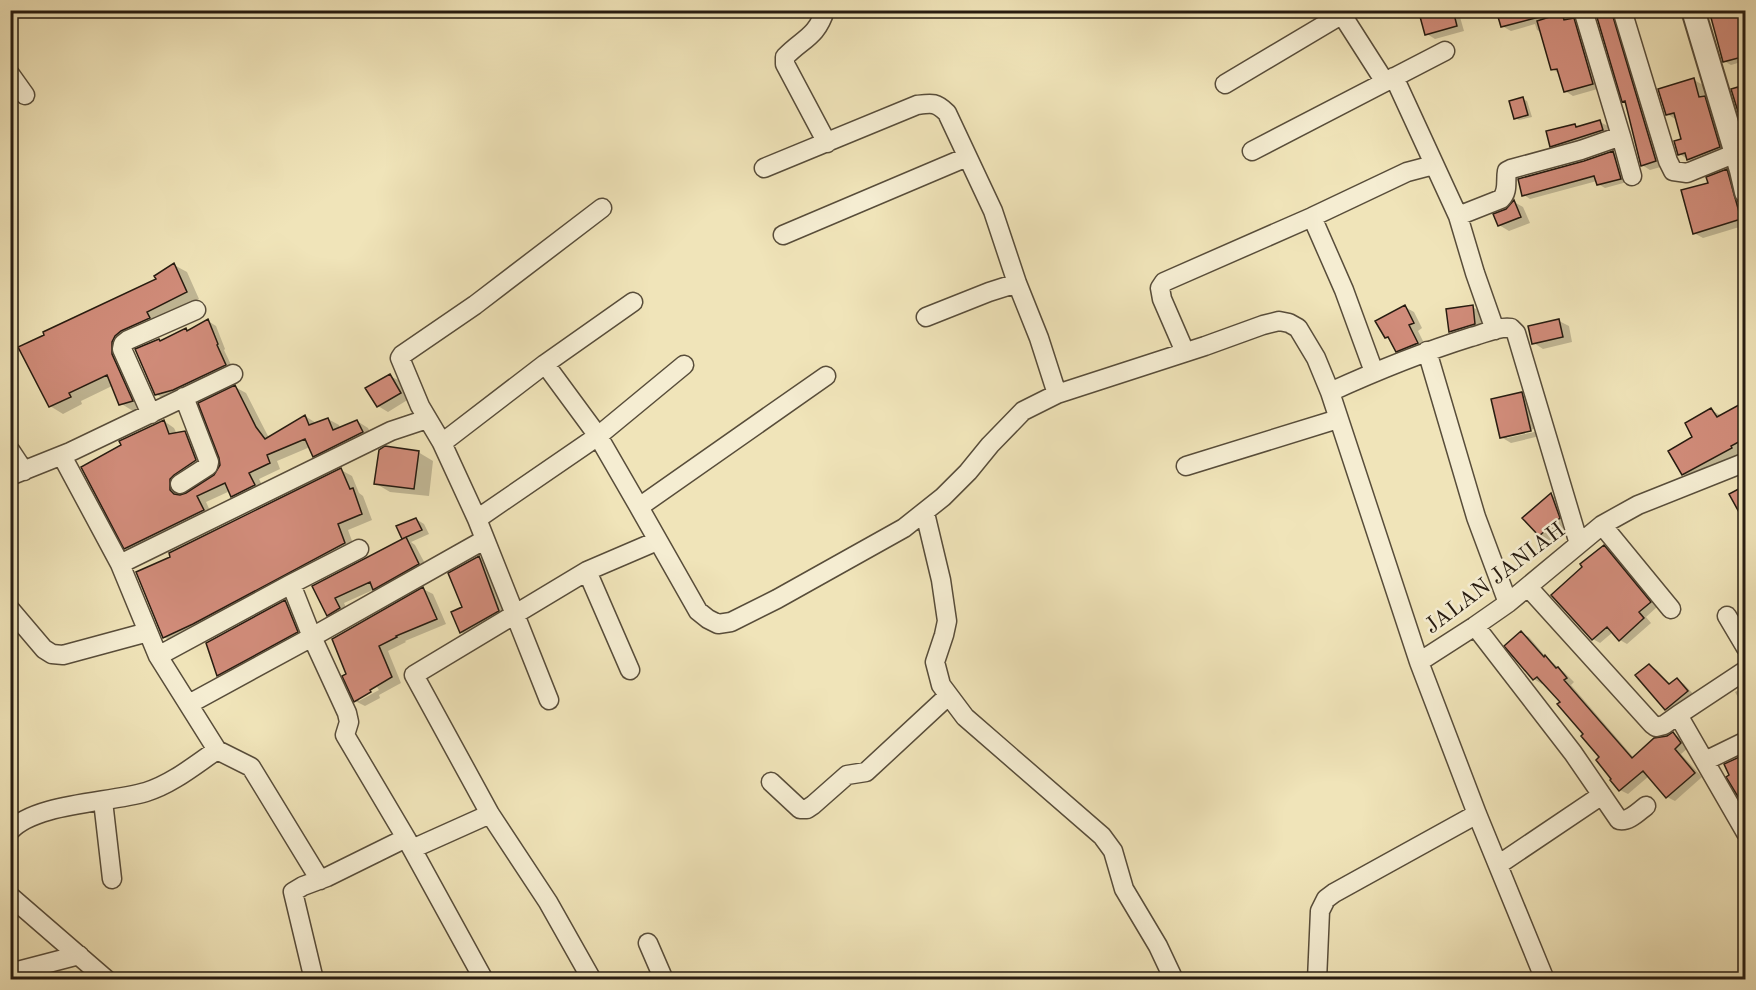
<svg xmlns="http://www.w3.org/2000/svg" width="1756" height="990" font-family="'Old Standard TT',serif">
<rect width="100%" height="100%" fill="#f0e4b9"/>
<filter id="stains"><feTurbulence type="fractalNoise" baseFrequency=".00333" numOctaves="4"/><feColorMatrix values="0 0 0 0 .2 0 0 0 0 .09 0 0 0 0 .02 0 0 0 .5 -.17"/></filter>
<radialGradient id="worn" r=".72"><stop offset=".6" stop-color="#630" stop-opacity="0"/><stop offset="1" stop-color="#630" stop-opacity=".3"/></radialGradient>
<path fill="#0003" fill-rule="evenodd" d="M1424,10H1458L1464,31L1435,39L1427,34Z
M1498,10H1581L1601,88L1573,96L1565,91L1560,74L1552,69L1542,33L1537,30L1535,24L1511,31L1502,26Z
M1595,10H1620L1664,166L1650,170L1642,165L1627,103L1624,101Z
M1713,10H1746V79L1741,62L1731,65L1724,61Z
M1694,80L1703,85L1707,99L1714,103L1729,153L1697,164L1679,154L1683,140L1677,120L1667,114Z
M1746,86V117L1740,114L1733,90Z
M1523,99L1527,101L1532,117L1519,120L1515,118Z
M1600,122L1610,127L1612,135L1561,151L1551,146L1575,125L1579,128Z
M1613,152L1620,156L1627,182L1605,188L1598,184L1597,181L1530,199L1524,195L1584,162Z
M1726,171L1736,176L1746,210V225L1703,238L1694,233L1709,184Z
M1514,202L1523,207L1530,223L1509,231L1499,225L1507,210Z
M174,265L187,272L199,299L159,319L128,343L145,408L133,411L120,403L112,386L81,401L82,404L63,414L50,406L158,280Z
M1405,307L1414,312L1422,328L1418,331L1427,349L1406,356L1397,351L1391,340L1386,337Z
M1472,307L1482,312L1484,329L1460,337L1451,331Z
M208,321L216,326L225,349L224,350L233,369L164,399L156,394L159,340L162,342L186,330L189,332Z
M1559,321L1569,326L1572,342L1543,349L1534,343Z
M390,376L400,381L409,399L388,412L378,406L367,388Z
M235,387L246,393L269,438L305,416L316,423L328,419L339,425L340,429L357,421L368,428L373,438L325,462L314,456L310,447L277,461L280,469L259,479L265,491L243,502L232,496L230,491L206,502L213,517L136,554L126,548L164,421L174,428L177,434L185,433L196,439L206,466L180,486L181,497L215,477L221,465Z
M1521,393L1531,399L1538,428L1507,435V438L1539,431L1540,436L1511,443L1501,437Z
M1746,407V448L1740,451L1741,453L1692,479L1683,474L1695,438L1711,410L1722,416Z
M418,452L433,461L429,496L390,492L375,483Z
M341,470L352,476L359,493L363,496L372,520L348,530L355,549L174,643L164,637L172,558Z
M1551,495L1560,500L1568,524L1549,541L1540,535Z
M416,519L424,524L429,534L411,542L415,545L428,569L384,594L375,589L344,603L349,614L337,620L328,615L314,586L406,539L404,538Z
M1604,547L1611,551L1657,607L1646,617L1651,623L1627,644L1620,640L1613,632L1600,643L1593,639Z
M479,557L488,563L508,616L470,637L461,632Z
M423,589L433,594L446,624L405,641L406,642L388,651L401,683L379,695L380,698L365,706L355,701L344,677ZM377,687L379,690L359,701V697Z
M285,602L294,607L306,637L228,680L219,675Z
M1521,633L1529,637L1546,657L1565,673L1574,682L1571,685L1634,758L1673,734L1681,738L1688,748L1681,754L1702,777L1675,801L1667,797L1649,776L1628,794L1620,790L1612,780L1601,757L1585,734L1562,702L1544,682L1542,684L1534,679L1506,646Z
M1649,665L1657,670L1671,685L1677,680L1684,684L1695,696L1674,713L1666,709L1638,676Z
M1746,686V711L1735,692Z"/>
<path fill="#d18c7a" stroke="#261b10" stroke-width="1.5" d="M1430,10H1453L1457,26L1425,35L1419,13Z
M1496,10H1546L1547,15L1501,27Z
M1611,10L1656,161L1641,166L1625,101L1622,102L1596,14Z
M1721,10H1746V56L1723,62L1710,14Z
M1562,13L1564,20L1574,18L1593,84L1564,92L1557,69L1551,70L1537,21Z
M1694,78L1699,97L1705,96L1720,147L1687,160L1685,153L1678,155L1674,141L1681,139L1674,113L1666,115L1658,89Z
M1738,87L1746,111V113L1739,115L1731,89Z
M1523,97L1528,115L1514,119L1509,101Z
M1600,120L1603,130L1550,147L1546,131L1575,124L1576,127Z
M1613,151L1621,179L1597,185L1594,176L1522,196L1518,179L1584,161Z
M1727,169L1741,219L1693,234L1681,190L1708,183L1706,177Z
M1514,200L1521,217L1498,226L1493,214L1506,209Z
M174,263L187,292L147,312L150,318L121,331L115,336L112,342V354L133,401L119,405L107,375L69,393L71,397L49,407L18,347L44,335L43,332L156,279L154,276Z
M1405,305L1414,323L1409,325L1418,343L1396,352L1388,337L1385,338L1375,321Z
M1473,305L1475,324L1449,332L1446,309Z
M208,319L218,344L217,345L226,365L173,390L155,395L135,349L159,339L160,341L186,328L187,331Z
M1559,319L1563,337L1532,344L1528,326Z
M390,374L401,393L377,407L365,388Z
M235,385L256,427L265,439L305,415L309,425L328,418L333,430L357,420L363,432L313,457L305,439L267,455L270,463L249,473L255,485L231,497L225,483L197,496L204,510L124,549L81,467L121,445L119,441L164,420L169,434L185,431L196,460L174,475L170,479V490L174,494L180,495L186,493L214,475L220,465L219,458L198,403Z
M1522,392L1531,431L1500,438L1491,399Z
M1746,401V438L1731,446L1732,448L1682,475L1668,451L1692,437L1685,423L1711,408L1717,417Z
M385,446L419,451L414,489L374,484L379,450Z
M341,468L350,489L353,488L362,514L338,524L345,543L193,624L163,638L136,572L170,557L169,553Z
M1746,485V525L1729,494Z
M1551,493L1560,518L1539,536L1522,518Z
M416,518L422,530L402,539L396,526Z
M406,537L419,564L373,590L370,582L335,598L340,608L327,616L312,586Z
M1604,545L1651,602L1639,612L1644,618L1619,641L1607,627L1592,640L1551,595L1582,567L1580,564Z
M479,556L499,611L460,633L451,612L462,607L448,573Z
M423,587L437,619L396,636L397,637L379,646L392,677L370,690L371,692L354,702L342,676L346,674L332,639Z
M285,600L298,632L217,676L206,643Z
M1521,631L1544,657L1545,655L1556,668L1558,667L1567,678L1564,680L1632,758L1654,738L1667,736L1673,732L1681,743L1675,749L1695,773L1666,798L1643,771L1619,791L1610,780L1611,779L1596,760L1599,757L1581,736L1583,734L1557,704L1560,702L1537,677L1533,680L1504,646Z
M1649,664L1669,684L1677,678L1688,691L1665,710L1635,675Z
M1746,754V810L1726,777L1729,775L1724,764Z"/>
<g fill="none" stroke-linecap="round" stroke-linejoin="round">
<g stroke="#584d3a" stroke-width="21">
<path id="minor" d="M825,10C817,37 802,39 785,57V64L827,143
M1339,10L1385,82
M1583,10L1621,136L1632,176
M1622,10L1668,161L1673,171L1687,173L1746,149
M10,74L25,95
M1394,77L1458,216L1475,273L1495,330
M1225,84L1341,15
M1252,151L1445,51
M764,168L917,105C932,103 936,102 947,113L993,211L1017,283L1039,338L1057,394
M1458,216L1501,199C1509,191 1505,181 1507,171L1511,169L1581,150L1621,136
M1312,217L1344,290L1374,372
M783,235L967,157
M926,317L989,292L1017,283
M1427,351L1476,517L1508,603
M1185,352L1162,299L1160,288L1164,282L1312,217L1407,172L1426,167L1433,163
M545,364L598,436L639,507L826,376
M1330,392C1376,371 1423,352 1471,337C1483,334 1499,326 1511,328L1516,333L1579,544
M151,414L122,349L123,344L128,340L196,310
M442,443L545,364L633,302
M10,450L24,471
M62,456L120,564L158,656L217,750L251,767L320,880
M1186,466L1338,419
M10,476L70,452L233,374
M180,484L208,466L209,462L184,397
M639,507L698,611L708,619L718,624L731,622L777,599L904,528L943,497L968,472L990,445L1023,411L1057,394L1205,346L1263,325L1279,321L1289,323L1298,328L1316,358L1330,392L1419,662
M925,513L941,580L947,621L944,635L935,662L941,685L965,717L1102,836L1113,851L1124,889L1158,946L1174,980
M477,519L598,436L684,365
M1602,525L1671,609
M120,564L391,431L427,419
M587,571L630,670
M291,584L312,637L347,713L349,722L345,735L406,838L484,980
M1528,587L1652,724L1656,727L1664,725L1678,715L1746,833
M10,609L44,649L52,654L63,655L148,632
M1727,616L1746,648
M1475,626L1573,753L1619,820C1629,822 1638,812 1646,806
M158,656L291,584L359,549
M549,700L477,519L442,443L420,406L400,358L402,355L475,305L602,208
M189,704L312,637L484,540
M1678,715L1746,670
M1705,761L1746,741
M771,782L800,809H807L813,805L847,775L866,772L948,696
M103,801L112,879
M10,831C35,803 109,803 146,792C172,784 195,765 217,750
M412,849L490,814
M1498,865L1602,795
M10,896L107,980
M648,943L664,980
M10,973L79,955
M314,980L293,892L303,886L327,877L406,838
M592,980L548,902L490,814L414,675L587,571L657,541
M1317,980L1320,911L1326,899L1334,893L1477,814
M1545,980L1477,814L1419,662L1475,626L1508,603L1602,525L1638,505L1746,462"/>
</g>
<g stroke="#584d3a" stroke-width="26">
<path id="tertiary" d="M1693,10L1741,170L1746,192"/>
</g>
<use href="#minor" stroke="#f5edd2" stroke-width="18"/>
<use href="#tertiary" stroke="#f5edd2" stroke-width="22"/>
</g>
<g text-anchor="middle" stroke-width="5" stroke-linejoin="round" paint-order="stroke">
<g font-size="22" fill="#261b10" stroke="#f5edd2">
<text transform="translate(1494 577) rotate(-37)" y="8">JALAN JANIAH</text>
</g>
</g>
<rect width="1756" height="990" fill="none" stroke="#f0e4b9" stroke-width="36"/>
<rect x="12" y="12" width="1732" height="966" fill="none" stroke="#261b10" stroke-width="3"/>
<rect x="18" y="18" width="1720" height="954" fill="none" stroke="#261b10" stroke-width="1.5"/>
<rect width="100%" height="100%" filter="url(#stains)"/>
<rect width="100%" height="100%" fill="url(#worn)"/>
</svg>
